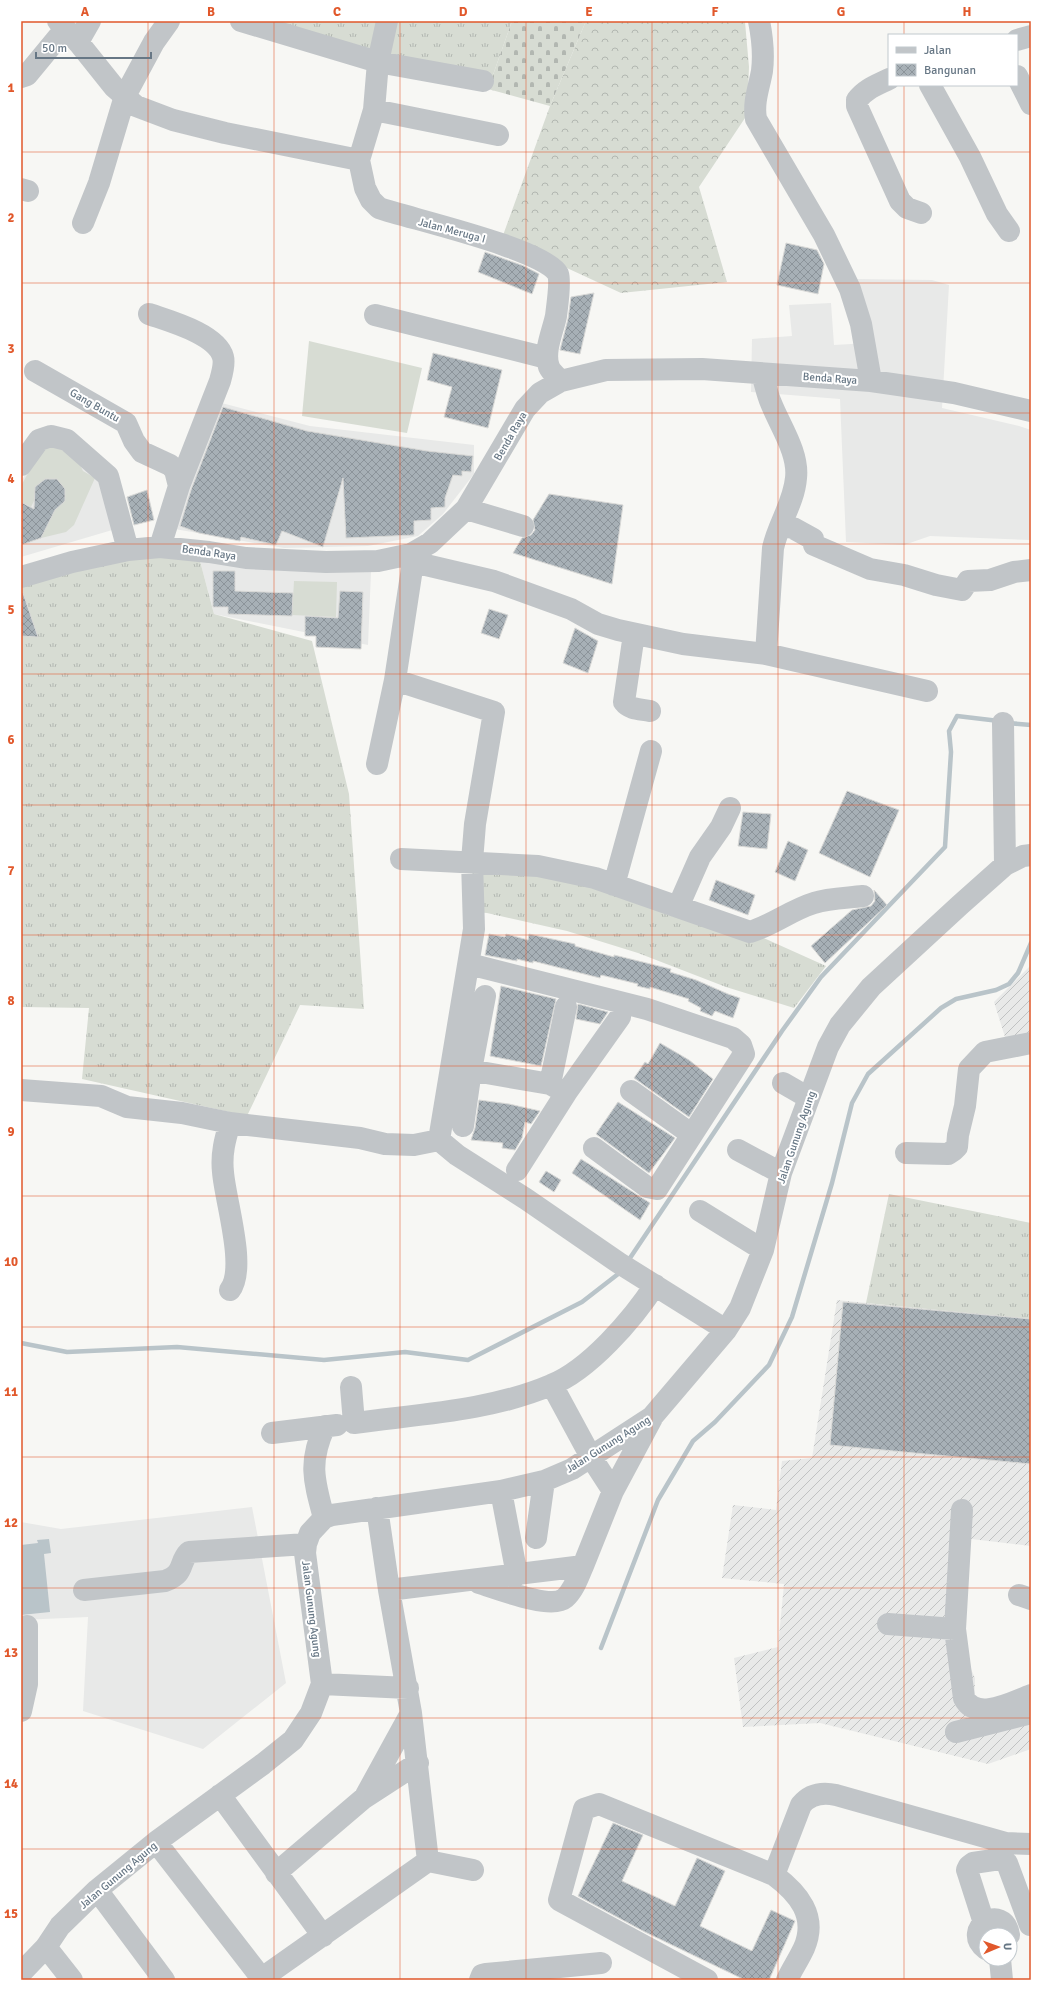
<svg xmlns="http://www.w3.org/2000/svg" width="1052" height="2001" font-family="Signika,sans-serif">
<defs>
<pattern id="industrial-furrows" width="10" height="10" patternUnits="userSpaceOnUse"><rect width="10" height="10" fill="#e8e9e8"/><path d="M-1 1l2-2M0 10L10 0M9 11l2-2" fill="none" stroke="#c0c2c2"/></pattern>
<pattern id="grass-tufts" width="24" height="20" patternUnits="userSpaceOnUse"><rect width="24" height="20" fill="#d7dcd3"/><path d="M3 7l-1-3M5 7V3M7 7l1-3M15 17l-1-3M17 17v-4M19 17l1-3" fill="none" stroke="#b2b7b1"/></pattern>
<pattern id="forest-crowns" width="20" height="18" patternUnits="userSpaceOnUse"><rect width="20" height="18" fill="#d7dcd3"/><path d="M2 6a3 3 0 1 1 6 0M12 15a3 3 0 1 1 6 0" fill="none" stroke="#b2b7b1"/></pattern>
<pattern id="cemetery-stones" width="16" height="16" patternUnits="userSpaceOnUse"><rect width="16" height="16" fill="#d7dcd3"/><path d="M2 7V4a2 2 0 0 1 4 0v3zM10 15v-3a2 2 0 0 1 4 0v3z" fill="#b2b7b1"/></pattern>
<pattern id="building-cross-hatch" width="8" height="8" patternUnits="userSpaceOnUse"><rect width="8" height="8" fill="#a7b0b6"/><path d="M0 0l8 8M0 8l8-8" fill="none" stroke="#8c949a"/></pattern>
</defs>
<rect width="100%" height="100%" fill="#f7f7f4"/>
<path fill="#e8e9e8" d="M855,279L932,280L949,285L942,408L1019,426L1031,430V540L930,536L904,545L846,542L840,399L751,392L752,339L792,336L789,305L831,303L834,345L868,343Z
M214,401L310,426L474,445V474L443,514L418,536L368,546L284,548L169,528Z
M53,442L105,481L119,528L21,557V482L42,445Z
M200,561L371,572L368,645L214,614Z
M252,1507L286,1683L203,1749L83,1711L88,1617L21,1620V1522L61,1529Z"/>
<path fill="url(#industrial-furrows)" d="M1031,965V1051L1010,1053L994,1002Z
M837,1300L1031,1319V1546L971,1539L958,1640L975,1678L974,1729L1031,1715V1749L988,1764L820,1723L743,1727L734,1658L778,1647L784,1584L722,1578L733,1505L776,1510L782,1461L812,1458Z"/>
<path fill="url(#grass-tufts)" d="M246,21H512L488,89Z
M159,555L200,561L214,614L312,641L349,794L364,1009L300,1005L247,1116L82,1079L89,1008L21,1007V584L87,563Z
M472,861L537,866L750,932L826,966L794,1008L726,987L638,953L567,931L487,913L474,912Z
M889,1194L1031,1223V1319L866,1303Z"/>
<path fill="url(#forest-crowns)" d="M586,21L745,22L749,67L747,115L699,187L727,282L621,293L502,238L550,106Z"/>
<path fill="url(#cemetery-stones)" d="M512,21H586L550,106L488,89Z"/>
<path fill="#d7dcd3" d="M309,341L422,368L407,433L302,416Z
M52,444L76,456L83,471L95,478L74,525L66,532L41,538L55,510L65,501V489L57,479H45L36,487L35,499L31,507L21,502V486L34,462L41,450Z
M294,581L337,582L336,617L292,615Z"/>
<path fill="#b9c4c9" d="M49,1539L51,1553L44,1554L50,1612L21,1615V1545L38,1543L37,1540Z"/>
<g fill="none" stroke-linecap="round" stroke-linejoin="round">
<path stroke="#b9c4c9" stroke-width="4.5" d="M1008,723L1031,725
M628,1261L782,1031L821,977L945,847L951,752L949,731L957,716L999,721
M21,1343L67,1352L177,1347L324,1360L405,1352L468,1360L582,1302L622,1271
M601,1648L658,1500L693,1441L715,1422L769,1365L792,1317L832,1183L852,1103L868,1074L941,1008L956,999L996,990L1009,984L1018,973L1031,943"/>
</g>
<path fill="url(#building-cross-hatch)" stroke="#d9d9d7" d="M786,243L817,250L824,264L818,294L777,285Z
M485,252L524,266L539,274L532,294L478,272Z
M594,293L580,354L560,350L568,319L571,297Z
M433,353L502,370L488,428L444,417L452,387L427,380Z
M223,407L307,431L427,451L473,456L471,472L462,471V476L453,475L445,498V507L431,508V520L414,521V535L346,538L343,478L323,547L282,531L276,545L241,537L240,541L199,533L180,526L191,490Z
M45,479H57L65,489V501L55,510L41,538L21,545V502L34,509L35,487Z
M147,490L154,520L134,525L127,497Z
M549,494L623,505L612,584L513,553L522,538L531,535L535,530L533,520Z
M213,571H235V591L293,593L292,616L228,614V607H213Z
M340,591L363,592L361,649L316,647V636H305V616L338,618Z
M21,593H23L38,637L21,636Z
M489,609L508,615L499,639L481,633Z
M575,628L598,641L588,673L563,663Z
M847,791L899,810L870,877L819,853Z
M743,812L771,814L767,849L738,846Z
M788,841L808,850L795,881L775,872Z
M716,880L755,895L748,915L709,900Z
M874,890L887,905L825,963L811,946L852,910L871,906L875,901Z
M489,934L505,937L506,934L528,940L529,934L575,944V946L614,957V955L671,969L670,972L696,980L728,994L740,998L733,1018L715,1011L712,1016L700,1011L701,1008L688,1001L689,999L650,987V989L637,986L638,984L601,975L600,978L533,961V963L517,959V961L485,955Z
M501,986L556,999L541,1066L490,1056Z
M578,1004L608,1012L600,1024L576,1019Z
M660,1043L689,1060L713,1079L689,1117L634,1078L645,1062L648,1064Z
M479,1100L509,1104L540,1111L531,1124L525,1122L522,1138L515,1150L502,1148L503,1143L471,1140L475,1128Z
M618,1102L675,1138L649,1173L596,1134Z
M581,1159L650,1203L640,1220L572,1173Z
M546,1171L561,1180L554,1192L539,1182Z
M843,1302L1031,1319V1464L830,1445Z
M613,1823L643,1835L622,1881L675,1906L697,1858L725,1871L700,1926L752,1951L771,1910L795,1921L769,1980H745L645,1932L578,1896Z"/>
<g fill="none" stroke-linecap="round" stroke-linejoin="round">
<path stroke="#c1c5c8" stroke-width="22" d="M58,21L78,42L114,87L136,106L173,120L225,133L359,160
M241,21L378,62L483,81
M387,21L378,62L374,110L359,160L365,188L371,200L379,208C411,219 545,249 558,274C561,282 557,307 556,316C553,331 543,352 549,367C551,372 557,377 561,381
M759,21C762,36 764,55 762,71C759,88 753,102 756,119L824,235L850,289L861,324L871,381
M1017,40L1031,36
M78,42L90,21
M1017,76L1031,104
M21,77L27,75L65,29
M889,79C877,85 865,89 857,100V106L900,201L907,208L921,213
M930,85L970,157L997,214L1009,231
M374,110L498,135
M21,189L28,191
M83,223L99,183L125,96L154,42L169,21
M149,314C169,321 217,334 223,357C225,364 222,374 220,381L179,486
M375,315L547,358
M35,371L126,423L134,441L142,452L170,465L175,470L179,486L160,547
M762,374C765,383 767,394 771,403C780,426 799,453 796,478C794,503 778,524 773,548L766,654
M21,465L39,440L51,436L67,440L108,476L128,550
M466,509L523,526
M781,526L793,528L813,539L814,545L870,569L904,575L936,585L962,590L968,581L990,580L1014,572L1031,570
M413,562L494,581L571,609L598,624L618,630L683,644L766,654L927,691
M21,577L72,562L128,550L160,547L209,552L246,558L326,562L378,561L411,554L430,543L466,509L525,409L540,393L561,381L606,370L702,369L871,381L954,393L1031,411
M634,634L624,702C630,710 641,709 650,711
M395,680L494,712L475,824L472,861L474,929L439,1140
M1003,723L1005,865
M377,764L395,680L413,562L411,554
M401,859L538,866L595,878L750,932C773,925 791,910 814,903C829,898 847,898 863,896
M614,885L651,751
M678,907L700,857L721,827L730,808
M469,964L647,1009L733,1038L741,1045L744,1054L657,1189L647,1187L594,1148
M452,1067L550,1084L566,1093L517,1170
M783,1083L809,1098
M550,1084L566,1007
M21,1090L101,1096L127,1107L182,1113L230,1123L360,1138L385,1144L414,1145L439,1140L457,1155L526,1199L619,1263L726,1330
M631,1091L691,1134
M566,1093L620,1017
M463,1126L471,1070L485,996
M738,1150L781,1173
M906,1153L948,1154L954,1150L957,1147L958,1135L965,1106L969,1069L985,1052L1031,1043
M700,1211L763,1250
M230,1290C247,1268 225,1200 223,1172C221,1154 225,1139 230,1123
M552,1385L591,1457L613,1491
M351,1387L354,1423C420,1414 490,1411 551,1385C589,1370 633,1319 655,1285
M272,1433L337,1425
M501,1491L517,1575
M962,1510L955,1629L964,1698C976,1722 1012,1702 1031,1695
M324,1518C314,1481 308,1462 325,1426
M536,1538L544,1481
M479,1583C496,1588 551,1610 565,1598C574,1590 578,1577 583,1566
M84,1590L165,1581C186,1573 178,1563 189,1552L306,1544
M389,1590L583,1566L613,1491L652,1418
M1019,1595L1031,1599
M888,1624L955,1629
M322,1684L408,1688
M21,1711L27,1684V1626
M956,1732L1031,1713
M220,1795L323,1936
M366,1795L411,1713
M156,1842L263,1980
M428,1861L473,1870
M276,1873L364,1798L418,1763
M774,1875L801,1805C810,1794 822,1792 836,1795L1006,1843L1031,1844
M97,1890L164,1980
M984,1923L967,1870L969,1866L973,1863L1000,1859L1007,1863L1030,1925
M46,1947L72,1980
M986,1949C960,1929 1004,1902 1009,1935
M1000,1959L1002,1980
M21,1973L46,1947L60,1926L97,1890L156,1842L263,1764L293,1740L311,1713L322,1684L305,1553L306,1544L310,1533L324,1518L332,1515L501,1491L544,1481L572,1469L652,1417L726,1330L740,1308L763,1250L781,1173L828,1047L840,1025L871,987L960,905L1005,865L1023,856L1031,855
M262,1978L428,1861L411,1713L389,1590L377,1508
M480,1980L482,1975L486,1974L601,1963
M707,1980L559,1900L584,1809L599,1804L774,1875C798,1893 818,1916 804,1948C799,1959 792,1969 787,1980"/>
</g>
<path fill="none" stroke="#e1582b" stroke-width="1" stroke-opacity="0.55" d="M148,21V1980M274,21V1980M400,21V1980M526,21V1980M652,21V1980M778,21V1980M904,21V35M904,85V1980M21,152H1031M21,283H1031M21,413H1031M21,544H1031M21,674H1031M21,805H1031M21,935H1031M21,1066H1031M21,1196H1031M21,1327H1031M21,1457H1031M21,1588H1031M21,1718H1031M21,1849H1031"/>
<g text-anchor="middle" stroke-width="4" stroke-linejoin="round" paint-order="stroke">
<g font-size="11" fill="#677785" stroke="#fff">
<text transform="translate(452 230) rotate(15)" y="4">Jalan Meruga I</text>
<text transform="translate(830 378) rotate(4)" y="4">Benda Raya</text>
<text transform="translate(95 405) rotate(30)" y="4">Gang Buntu</text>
<text transform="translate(510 436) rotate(-60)" y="4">Benda Raya</text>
<text transform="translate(209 552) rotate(8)" y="4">Benda Raya</text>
<text transform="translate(796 1137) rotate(-71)" y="4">Jalan Gunung Agung</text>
<text transform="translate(608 1444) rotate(-32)" y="4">Jalan Gunung Agung</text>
<text transform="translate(312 1609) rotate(83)" y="4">Jalan Gunung Agung</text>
<text transform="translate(118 1875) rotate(-40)" y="4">Jalan Gunung Agung</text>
</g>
</g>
<rect width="1052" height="2001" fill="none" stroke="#ffffff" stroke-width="44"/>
<rect x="888" y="34" width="130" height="52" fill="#ffffff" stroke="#c2c9ce"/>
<rect x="896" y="47" width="20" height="6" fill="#c1c5c8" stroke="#c2c9ce"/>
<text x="924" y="54" font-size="12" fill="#677785">Jalan</text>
<rect x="896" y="64" width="20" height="12" fill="url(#building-cross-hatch)" stroke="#c2c9ce"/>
<text x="924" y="74" font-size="12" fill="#677785">Bangunan</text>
<g transform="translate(998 1947) rotate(88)"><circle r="19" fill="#ffffff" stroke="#c2c9ce"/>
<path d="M0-3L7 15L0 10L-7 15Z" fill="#e1582b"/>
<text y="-6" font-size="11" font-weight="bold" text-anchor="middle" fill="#677785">U</text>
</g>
<path d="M36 52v6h115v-6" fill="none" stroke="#677785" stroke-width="2"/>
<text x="42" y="52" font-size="12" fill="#677785" stroke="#ffffff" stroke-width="3" paint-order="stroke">50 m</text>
<rect x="22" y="22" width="1008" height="1957" fill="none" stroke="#e1582b" stroke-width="1.5"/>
<g font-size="13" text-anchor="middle" font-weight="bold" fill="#e1582b">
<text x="85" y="16">A</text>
<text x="211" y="16">B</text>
<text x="337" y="16">C</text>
<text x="463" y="16">D</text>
<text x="589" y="16">E</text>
<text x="715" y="16">F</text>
<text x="841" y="16">G</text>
<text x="967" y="16">H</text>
<text x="11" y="92">1</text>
<text x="11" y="222">2</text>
<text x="11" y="353">3</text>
<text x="11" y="483">4</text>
<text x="11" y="614">5</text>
<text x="11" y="744">6</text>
<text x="11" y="875">7</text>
<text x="11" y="1005">8</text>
<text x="11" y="1136">9</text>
<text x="11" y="1266">10</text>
<text x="11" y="1396">11</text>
<text x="11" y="1527">12</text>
<text x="11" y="1657">13</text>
<text x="11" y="1788">14</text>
<text x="11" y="1918">15</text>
</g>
</svg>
